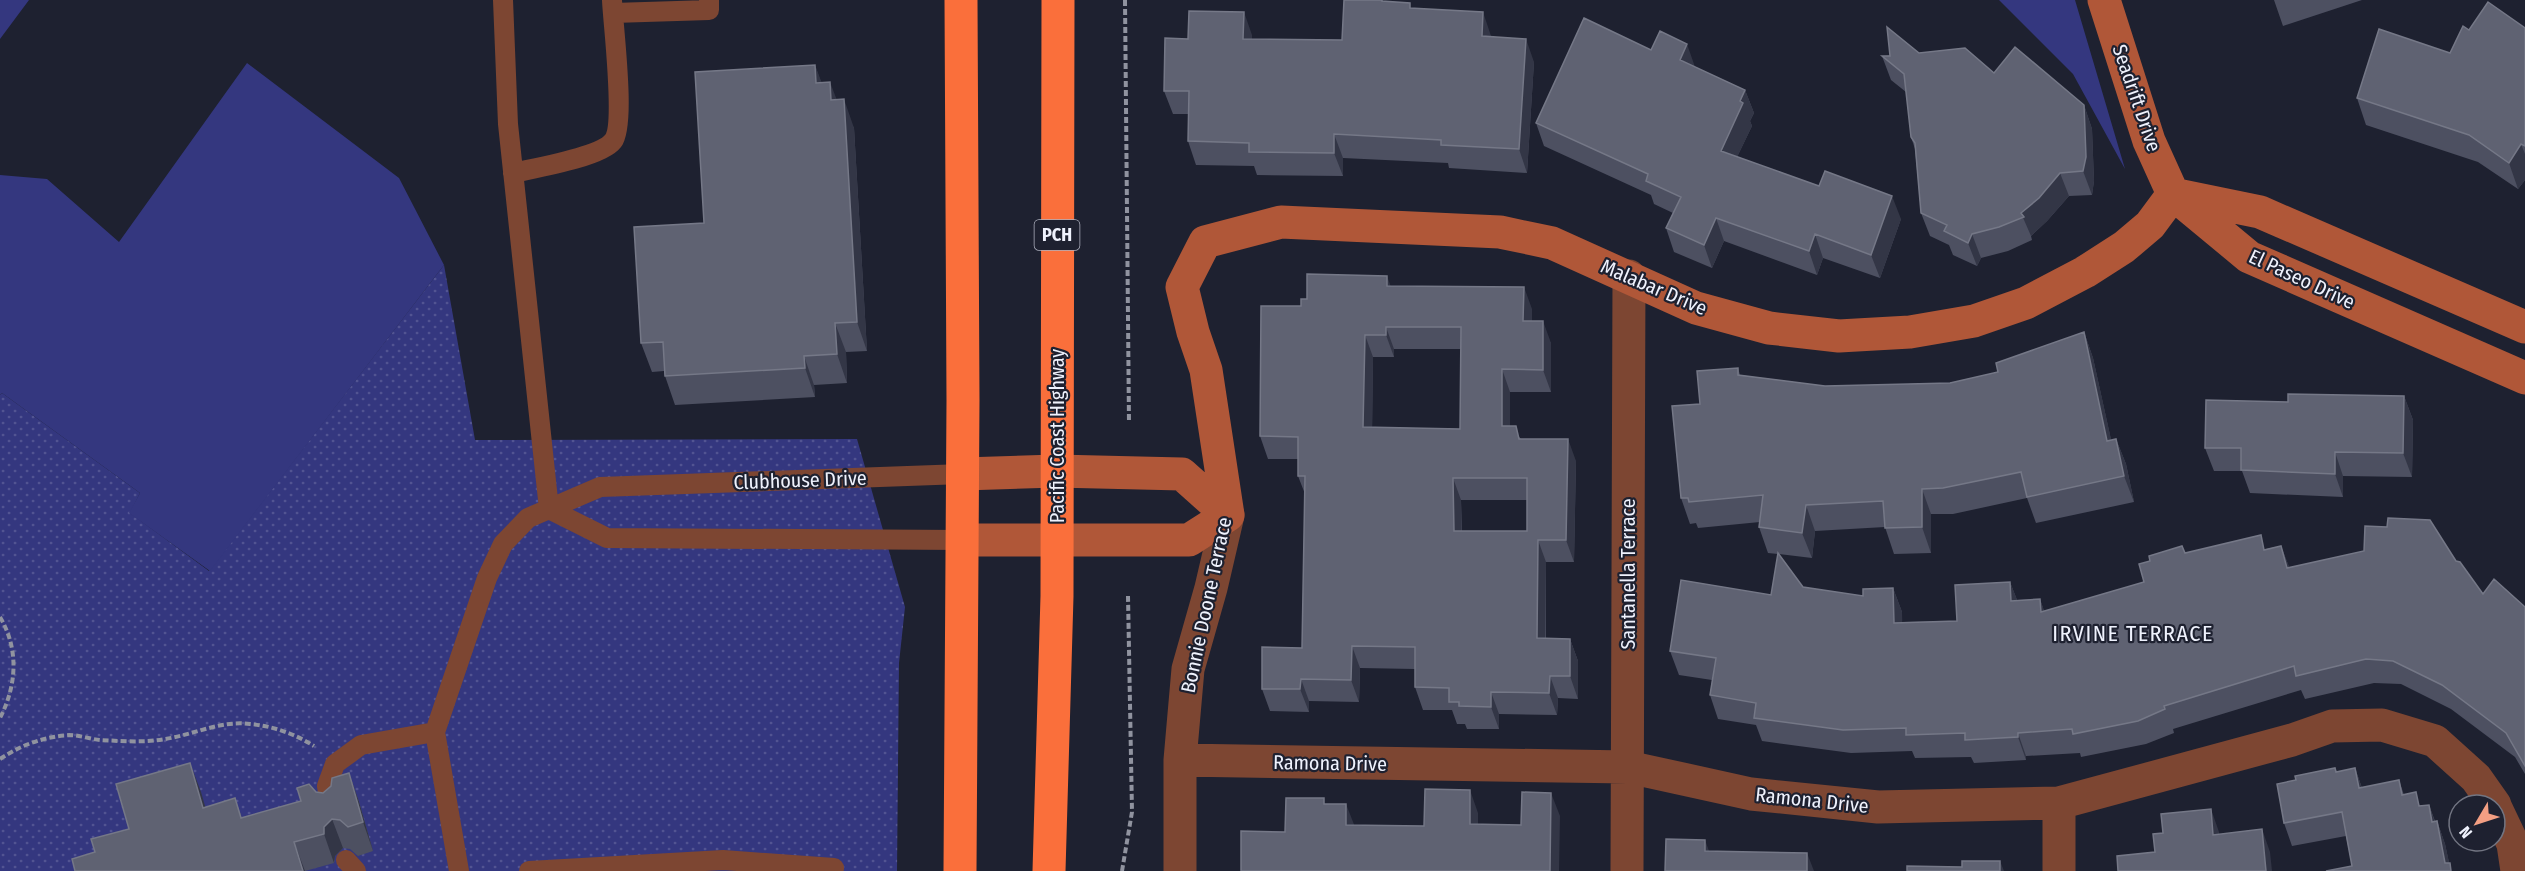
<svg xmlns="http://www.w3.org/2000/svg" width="2525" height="871" font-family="'Fira Sans Condensed',sans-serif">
<defs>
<pattern id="grass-dots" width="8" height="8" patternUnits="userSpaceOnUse" patternTransform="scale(1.5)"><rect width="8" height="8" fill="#34377f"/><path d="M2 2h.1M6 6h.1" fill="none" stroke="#525492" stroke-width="1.8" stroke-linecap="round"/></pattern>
</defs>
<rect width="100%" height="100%" fill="#1e2130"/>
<path fill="url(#grass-dots)" d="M444,265L475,440L857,439L905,607L899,663L897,871H0V395L2,393L140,493L130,513L209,571Z"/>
<path fill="#34377f" d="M0,0H29L0,39Z
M1999,0H2075L2125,169L2073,74Z
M247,63L399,178L444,265L210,571L129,513L140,493L2,393L0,395V175L47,179L119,242Z"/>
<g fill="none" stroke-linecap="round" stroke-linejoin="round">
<path stroke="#90939f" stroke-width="4" stroke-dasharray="6 3" stroke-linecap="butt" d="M1125,0L1129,423
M0,617C19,649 17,685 0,718
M0,759C21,745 43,737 69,735C79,735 90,739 100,740C121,741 144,743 165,739C193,735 221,720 250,724C273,726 295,734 314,746
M1122,871L1132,812L1128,596"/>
<path stroke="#7d4632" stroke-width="20" d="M503,0L508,124L549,509
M613,13L709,10V0
M513,173C535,168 601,157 613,141C626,125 613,25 612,0
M549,509L607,538L963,540
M331,810L327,786L335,764L361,745L435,732
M346,860L356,871
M459,871L435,732L487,578L503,544L528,518L600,487L963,474
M529,871L723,860L834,868"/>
<path stroke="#7d4632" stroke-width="33" d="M1180,760L1628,767L1751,794L1878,807L2059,803L2292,740L2332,726L2382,725L2435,741L2476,778L2495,805
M2495,806L2513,844L2517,871
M1180,871V760L1188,669L1211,588L1228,515
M1627,871L1629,276
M2059,871V803"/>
<path stroke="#b05738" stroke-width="33" d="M2104,0L2149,141L2173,194L2249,257L2525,378
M2177,195L2260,212L2525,327
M963,474L1056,471L1182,474L1228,515
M1228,515L1206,370L1193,332L1182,287L1205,242L1281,222L1500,232L1552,243L1696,308L1769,328L1839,336L1910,332L1974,321L2026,303L2085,272L2124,247L2150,225L2173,194
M963,540H1189L1228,515"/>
<path stroke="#fa6f3b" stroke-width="33" d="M960,871L963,400L961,0
M1049,871L1057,596L1058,0"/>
</g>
<path fill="#4d5061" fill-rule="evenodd" d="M2274,0H2362L2283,26Z
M1391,2L1491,36L1534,62L1527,173L1449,168L1448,163L1343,158V176L1257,175L1254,166L1196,165L1188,141V114H1173L1164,91L1188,39L1252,35V39L1342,40Z
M2525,28V180L2518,189L2478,162L2366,125L2357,98L2450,53L2469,30Z
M1651,50L1695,67L1745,90L1754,113L1750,121L1752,126L1737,157L1901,219L1880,278L1823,258L1817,275L1724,241L1712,268L1674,252L1666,228L1673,213L1654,204L1651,195L1544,146L1536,123Z
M1919,53L1994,73L2084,105L2092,129L2094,181L2092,195L2069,196L2047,221L2031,236L2032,240L2008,251L1981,258L1977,266L1953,255L1949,245L1930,236L1921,213L1915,149L1911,137L1906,92L1891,80L1882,56Z
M815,65L821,83L837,100L854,128L867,351L846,352L847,383L814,385L815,397L675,405L665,376L664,371L652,372L641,343L704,223Z
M1391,286L1532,309V321L1551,343V392H1510V426L1521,439L1576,461L1574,562H1546V638L1570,639L1578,661V699L1558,698L1557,715L1499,714V729H1467L1465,724H1457L1452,710H1423L1415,687V669L1360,668L1359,702L1309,701V712L1270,711L1262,689L1302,648L1305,494L1298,476V459H1268L1260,436L1307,299ZM1394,349H1461L1460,429L1372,427L1373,357H1394ZM1461,500H1527V531H1462Z
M2084,332L2093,358L2111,440L2116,439L2126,464L2134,502L2036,523L2027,498L1953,514H1931V553L1894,554L1885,527L1815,531L1812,558L1779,554L1803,587L1863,596L1893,588L1902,612V622L1957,621L2010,582L2017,600L2040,599L2044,611L2144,582L2185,553L2266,549L2281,546L2289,567L2456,561L2483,594L2525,607V774L2515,757L2451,709L2401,684L2374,683L2305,699L2301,690L2173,729L2174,733L2146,744L2081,757L2080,753L2026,756V760L1974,763L1971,757L1915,758L1912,751L1851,753L1762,741L1756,725L1718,719L1710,695L1712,680L1679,675L1670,651L1771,595L1778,554L1768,553L1759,527L1760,522L1698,528L1696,523L1690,524L1681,498L1700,404L1738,368L1740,375L1825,386L1950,383L1998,372Z
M2404,396L2413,420L2412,477L2343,476V497L2250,493L2242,471H2214L2205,448L2288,402Z
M190,763L205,807L235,798L242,818L301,801L316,792L323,793L349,773L359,802L373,851L358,856L350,849L343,848L335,856L334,863L305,871L95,852L129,829Z
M2335,768L2337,772L2355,768L2362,788L2399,780L2404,795L2421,806L2429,805L2435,821H2437L2445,844L2449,863L2352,866L2346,836L2292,846L2284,823L2296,780Z"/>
<path fill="#333646" d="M1244,12L1252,35V62L1243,39Z
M1483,12L1491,36H1482Z
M1526,39L1534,62L1527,173L1519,149Z
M1687,44L1695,67L1680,60Z
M815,65L826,94L816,83Z
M830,82L841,111L831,100Z
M1745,90L1754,113L1750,121L1752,126L1729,174L1721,151Z
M844,99L854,128L867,351L857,322Z
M2084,105L2092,129L2094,181L2092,195L2083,171Z
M1334,134L1343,158V176L1334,153Z
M2521,144L2525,154V180L2518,189L2509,163Z
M2060,173L2069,196L2047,221L2031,236L2021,213Z
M1892,196L1901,219L1880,278L1871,255Z
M1716,218L1724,241L1712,268L1704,245Z
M1815,234L1823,258L1817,275L1809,251Z
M1972,234L1981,258L1977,266L1968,243Z
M1387,276L1395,298L1387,286Z
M1524,287L1532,309V343L1523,321Z
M1543,321L1551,343V392L1543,370Z
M835,323L846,352L847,383L837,354Z
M1386,327L1394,349V357L1386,335Z
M2084,332L2093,358L2117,466L2107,441Z
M1365,335L1373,357L1372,449L1363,427Z
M804,356L814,385L815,397L805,368Z
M1502,369L1510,392V449L1502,426Z
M2404,396L2413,420L2412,477L2403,453Z
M1568,439L1576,461L1574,562L1566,540Z
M2116,439L2126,464L2134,502L2124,476Z
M2335,452L2343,476V497L2335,474Z
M1453,478L1461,500L1462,553L1454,531Z
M1922,489L1931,514V553L1922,527Z
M1806,505L1815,531L1812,558L1802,533Z
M1538,540L1546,562L1545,661L1537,638Z
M2281,546L2290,569L2287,568Z
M2010,582L2019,605L2011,601Z
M1893,588L1902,612L1903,646L1894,623Z
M2040,599L2048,622L2041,612Z
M1570,639L1578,661V699L1570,676Z
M1352,646L1360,668L1359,702L1351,680Z
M1550,676L1558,698L1557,715L1549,693Z
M1301,679L1309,701V712L1300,689Z
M1491,692L1499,714V729L1491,707Z
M2018,733L2026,756V760L2018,737Z
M190,763L201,792L214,837L203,808Z
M2355,768L2363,791L2359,788Z
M349,773L359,802L373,851L363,822Z
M1470,790L1478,813V848L1470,824Z
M1551,793L1560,816L1559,871H1550Z
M1346,804L1355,827L1346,825Z
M2429,805L2437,828L2432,822Z
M2211,809L2219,832L2222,858L2213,835Z
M332,819L343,848L335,856L334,863L324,834V827Z
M2437,821L2445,844L2451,871L2445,863Z
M2262,829L2270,852L2272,871H2266Z
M1705,840L1713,862L1705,851Z
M294,842L305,871H303Z
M1807,853L1814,871H1807Z
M2000,861L2004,871H2000Z"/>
<path fill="#5f6272" stroke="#757887" stroke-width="1.5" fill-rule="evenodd" d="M1344,0H1382V1L1410,3V8L1483,12L1482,36L1526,39L1519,149L1441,145V140L1334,134V153L1249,152V143L1188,141L1189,91H1164L1165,38L1188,39L1189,11L1244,12L1243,39L1342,40Z
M2488,2L2525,28V146L2521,144L2509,163L2469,135L2357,98L2379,29L2450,53L2463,26L2469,30Z
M1584,18L1651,50L1660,31L1687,44L1680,60L1745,90L1740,101L1743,103L1721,151L1819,186L1825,171L1892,196L1871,255L1815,234L1809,251L1716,218L1704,245L1666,228L1681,197L1646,181L1648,174L1536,123Z
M1887,27L1919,53L1965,48L1994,73L2015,47L2084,105L2086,157L2083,171L2060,173L2039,198L2021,213L2024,217L1999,227L1972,234L1968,243L1944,231L1947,225L1921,213L1915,143L1911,137L1904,74L1882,56H1890Z
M815,65L816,83L830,82L831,100L844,99L857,322L835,323L837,354L804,356L805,368L665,376L663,342L641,343L634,227L704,223L695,72Z
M1307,274L1387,276V286L1524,287L1523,321H1543V370L1502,369V426H1516L1519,439H1568L1566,540H1538L1537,638L1570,639V676H1550L1549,693L1491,692V707L1459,706V702H1449V688L1415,687V647L1352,646L1351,680L1301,679L1300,689H1262V647L1302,648L1305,476H1298V437L1260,436L1261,306H1301V299H1307ZM1386,327H1461L1460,429L1363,427L1365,335H1386ZM1453,478H1527V531H1454Z
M2084,332L2107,441L2116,439L2124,476L2027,497L2021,472L1943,488L1922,489V527L1885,528L1883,501L1806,505L1802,533L1759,527L1763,495L1689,502L1688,498H1681L1672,406L1700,404L1697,371L1738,368V375L1825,386L1950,383L1998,372L1996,363Z
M2288,394L2404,396L2403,453L2335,452V474L2241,470V448H2205L2206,400L2288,402Z
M2388,518L2430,520L2456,561L2460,562L2483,594L2494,579L2525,607V766L2506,733L2442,685L2393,661L2366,659L2296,676L2294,666L2164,706L2165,709L2138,721L2073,734L2072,729L2018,733V737L1965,740V733L1906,735V728L1843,730L1754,718L1756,703L1710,695L1716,658L1670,651L1681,580L1771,595L1778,553L1803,587L1863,596V589L1893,588L1894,623L1957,621L1955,585L2010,582L2011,601L2040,599L2041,612L2144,582L2139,564L2150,561L2149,556L2182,546L2185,553L2261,535L2264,550L2281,546L2287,568L2364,551L2365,526L2387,527Z
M190,763L203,808L235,798L241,818L301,801L297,788L309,784L316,792L323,793L331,786L332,778L349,773L363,822L348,827L340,820L332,819L324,827V834L294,842L303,871H75L72,859L95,852L91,839L129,829L116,784Z
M2335,768L2336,772L2355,768L2359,788L2399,780L2402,795L2416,792L2419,806L2429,805L2432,822L2437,821L2445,863H2450L2451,871H2326L2352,866L2342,812L2284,823L2277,784L2296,780L2295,776Z
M1425,789L1470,790V824L1521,825L1522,792L1551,793L1550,871H1241V831L1285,832L1286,798H1324V804H1346V825L1424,826Z
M2211,809L2213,835L2262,829L2266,871H2118L2117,856L2155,852L2153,834L2163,833L2161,814Z
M1666,839L1705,840V851L1807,853V871H1665Z
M1962,861H2000V871H1907V866L1962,867Z"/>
<g text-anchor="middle" stroke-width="4.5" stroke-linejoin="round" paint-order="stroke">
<rect fill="#1e2130" stroke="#b0b3c0" stroke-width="1.5" x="1034.5" y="220" width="45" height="30" rx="4.5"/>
<g font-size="18" font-weight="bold" fill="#eff2fd">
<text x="1057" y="241">PCH</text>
</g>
<g font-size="20" fill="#eff2fd" stroke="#1e2130">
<text transform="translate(2137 98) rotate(71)" y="7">Seadrift Drive</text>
<text transform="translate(2302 279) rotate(25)" y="7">El Paseo Drive</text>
<text transform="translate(1654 287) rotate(23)" y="7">Malabar Drive</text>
<text transform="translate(1057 436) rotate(-90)" y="7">Pacific Coast Highway</text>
<text transform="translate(800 480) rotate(-2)" y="7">Clubhouse Drive</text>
<text transform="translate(1628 574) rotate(-90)" y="7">Santanella Terrace</text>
<text transform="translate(1206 605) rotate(-78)" y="7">Bonnie Doone Terrace</text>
<text transform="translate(1330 763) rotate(1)" y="7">Ramona Drive</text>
<text transform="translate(1812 800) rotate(6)" y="7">Ramona Drive</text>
</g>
<g font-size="22" letter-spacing="1.5" fill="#eff2fd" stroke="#1e2130">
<text x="2133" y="641">IRVINE TERRACE</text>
</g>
</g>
<g transform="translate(2477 823) rotate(231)"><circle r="28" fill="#1e2130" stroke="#727582" stroke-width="1.5"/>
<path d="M0-4.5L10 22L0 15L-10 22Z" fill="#f39f83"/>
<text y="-9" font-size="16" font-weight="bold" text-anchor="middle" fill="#eff2fd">N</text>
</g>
</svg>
